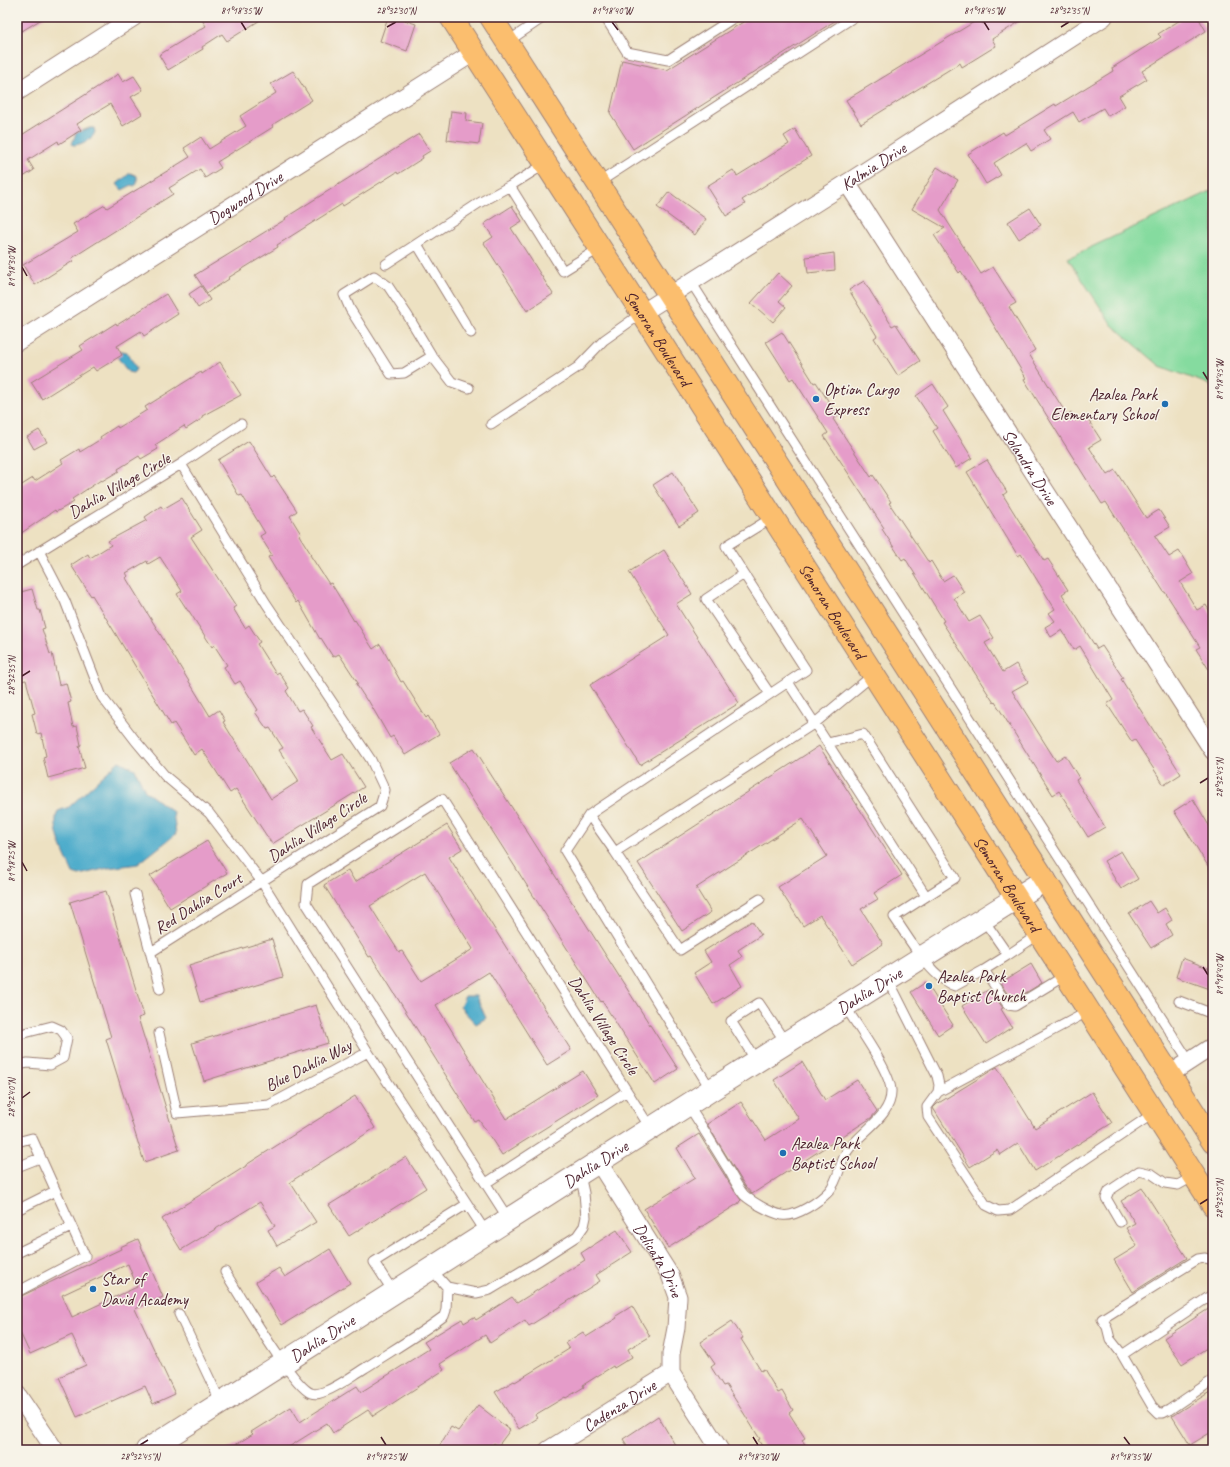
<svg xmlns="http://www.w3.org/2000/svg" width="1230" height="1467" font-family="Caveat,sans-serif">
<rect width="100%" height="100%" fill="#f7f3e8"/>
<filter id="ink" filterUnits="userSpaceOnUse"><feTurbulence type="fractalNoise" baseFrequency=".025" numOctaves="2"/><feDisplacementMap in="SourceGraphic" scale="8" xChannelSelector="R" yChannelSelector="G"/><feConvolveMatrix kernelMatrix="1 2 1 2 8 2 1 2 1" color-interpolation-filters="sRGB"/></filter>
<filter id="wash" filterUnits="userSpaceOnUse"><feTurbulence type="fractalNoise" baseFrequency=".012" numOctaves="4" result="noise"/><feDisplacementMap in="SourceGraphic" scale="16" xChannelSelector="R" yChannelSelector="G"/><feGaussianBlur stdDeviation="0.9" result="paint"/><feColorMatrix in="noise" values="0 0 0 0 0 0 0 0 0 0 0 0 0 0 0 0 0 1.4 0 .05"/><feComposite in="paint" operator="in"/></filter>
<g filter="url(#wash)">
<rect width="100%" height="100%" fill="#ede1c2"/>
<path fill="#85db9f" stroke="#687d65" d="M1213,190V386L1160,366L1112,325L1068,258Z"/>
<path fill="#4cabcb" stroke="#4b657b" d="M90,128H94L95,132C93,139 81,145 73,145L72,144L76,133Z
M130,173L137,176V184L134,186L132,185L122,190L117,184Z
M122,351L127,352L136,368L135,371L133,373L128,372L118,358V356Z
M119,761L135,769L145,791L173,812L176,834L138,864L108,868L79,875L73,873C66,857 50,828 58,811L69,807Z
M465,996H476L486,1018L476,1024L460,1007Z"/>
<g id="blocks">
<path fill="#e59cc9" fill-rule="evenodd" d="M17,17H45L22,31L17,23Z
M200,17H265L227,41L222,34L202,47L203,49L168,70L159,55L206,26Z
M388,17H406L404,20L416,24L407,51L380,41Z
M751,17H841L633,149L610,113L622,60L667,70Z
M994,17H1027L992,39L996,46L962,67L960,63L861,124L846,100L979,19L983,24Z
M1185,17H1198L1206,31L1142,71L1147,79L1119,96L1125,106L1108,116L1103,108L1079,122L1073,112L1044,130L1050,139L1031,151L1026,143L994,163L1001,175L986,184L968,154L1003,132L1005,135L1055,104L1056,106L1113,71L1112,68L1161,37L1158,34Z
M293,71L312,100L272,125L273,127L217,162L221,168L205,178L200,169L169,188L173,194L72,258L73,261L35,285L23,265L78,232L73,224L105,205L107,208L190,157L184,148L201,137L209,149L246,126L240,116L276,93L271,84Z
M118,74L123,82L134,76L143,90L131,97L142,114L123,126L110,104L77,124L81,130L59,144L58,141L28,160L34,170L17,181V138Z
M451,111L467,113L466,121L482,123L479,144L447,140Z
M795,129L811,156L742,200L745,204L726,216L707,186L733,170L737,176L789,144L784,136Z
M419,134L430,151L422,156L423,158L398,174L397,172L343,206L342,204L277,245L278,247L228,278L229,279L207,293L195,275L286,219L285,218Z
M937,167L958,180L940,210L981,274L993,267L1016,303L1009,307L1035,350L1029,354L1067,415L1071,412L1077,421L1085,415L1101,440L1089,447L1107,475L1115,470L1146,518L1159,510L1170,527L1155,536L1169,557L1179,551L1193,574L1180,582L1197,610L1206,605L1213,617V676L1196,649L1200,647L1165,592H1164L1136,548H1135L1106,502L1102,504L1024,379L1026,378L961,271L959,273L934,235L945,228L912,209Z
M669,192L706,219L695,235L657,207Z
M512,206L522,221L511,228L553,294L527,311L484,243L493,237L484,224Z
M1030,208L1041,225L1019,239L1008,222Z
M834,253L835,270L808,273L806,257Z
M778,273L792,286L779,301L786,307L773,322L751,303Z
M864,281L892,326L896,324L920,361L898,376L874,338L877,336L849,290Z
M201,286L210,300L198,308L189,294Z
M166,294L178,314L144,336L141,331L117,346L122,355L96,371L93,367L42,399L31,382L83,350L80,346L116,323L117,325Z
M782,332L814,383L816,382L838,416L833,419L871,477L873,475L891,502L889,503L929,563L931,561L943,581L953,575L964,592L954,598L969,622L980,616L994,638L985,643L1003,672L1016,664L1028,682L1012,691L1056,761L1065,755L1079,778L1076,780L1105,827L1088,837L1059,791L1053,795L995,702L994,703L964,656L942,622L944,621L905,558L902,560L882,529L884,528L824,436L828,433L793,378L790,380L766,342Z
M220,362L241,395L202,416L203,418L186,429L184,426L155,445L158,449L141,459L139,456L118,469L119,471L102,481L101,480L72,499L74,502L56,512L55,510L17,536V488L33,478L35,481L63,463L61,460L79,449L80,452L101,439L100,437L117,426L118,428L147,410L145,407L201,372L202,374Z
M933,384L948,407L943,411L972,458L956,468L933,431L937,428L916,396Z
M39,430L47,442L34,449L27,437Z
M249,441L272,478L274,476L297,511L290,516L301,534L299,535L311,554L310,555L329,584L331,583L354,621L355,620L373,649L380,644L401,682L403,681L426,718L428,716L439,734L405,755L393,736L390,738L368,700L367,701L356,684L358,683L339,654L333,657L321,638L320,639L298,601L296,603L268,557L272,555L260,536L265,533L242,495L239,496L218,460Z
M987,460L1007,492L1003,495L1044,561L1048,559L1068,590L1062,594L1097,649L1102,646L1123,678L1121,679L1181,774L1164,785L1135,740L1132,742L1107,704L1113,700L1080,646L1074,650L1062,630L1051,637L1045,627L1055,621L1049,613L1055,609L1021,554L1018,556L967,472Z
M673,472L699,513L679,526L653,485Z
M182,498L202,530L191,537L236,606L233,608L245,628L249,625L260,642L257,644L276,674L279,672L289,688L286,691L298,711L302,709L313,726L311,727L332,760L343,754L364,787L272,844L236,789L230,793L202,749L194,755L174,723L171,725L92,595L91,596L71,565L88,554L90,558L111,545L108,541L147,520L145,517L161,506L163,509ZM160,557L182,591L177,594L188,611H189L212,647L214,645L227,665L224,667L235,684L240,681L258,710L255,712L267,729L270,728L283,748L279,750L299,781L271,799L223,722L225,721L219,710L210,716L126,578L128,576L126,573L147,561L148,564Z
M664,550L692,594L676,604L739,703L640,765L590,685L669,635L629,572Z
M32,589L38,610H40L45,628L42,629L50,654L52,653L59,685L66,683L71,702L68,703L73,727L77,726L81,745L79,746L85,768L48,778L43,757L46,756L41,733L37,734L32,714L35,713L26,680L20,681L17,671V593Z
M819,746L902,875L874,893L878,899L861,909L883,944L852,964L820,915L803,926L778,887L827,856L803,819L696,888L711,912L682,931L638,863Z
M474,748L678,1069L655,1084L602,1001L601,1002L449,763Z
M1193,799L1213,832V874L1174,811Z
M447,825L462,849L449,857L571,1050L547,1065L489,972L436,1005L506,1119L583,1071L598,1095L502,1155L479,1120L475,1122L371,956L369,957L324,885L348,870L355,882ZM425,872L473,949L421,981L402,951L399,952L370,906Z
M207,841L227,873L170,908L150,876Z
M1121,851L1138,879L1121,889L1104,861Z
M106,891L144,1016L138,1018L179,1150L144,1162L106,1039L111,1037L70,902Z
M1149,901L1157,913L1165,908L1172,920L1166,924L1172,935L1151,948L1129,914Z
M752,921L761,935L738,950L742,957L730,965L742,986L713,1004L694,973L711,962L704,951Z
M272,939L283,977L200,1002L189,965Z
M1182,958L1213,970V990L1176,977Z
M1031,964L1042,983L1014,1000L1011,999L1000,983Z
M926,982L953,1025L938,1035L911,992Z
M988,990H990L1003,1008L1001,1009L1012,1027L986,1044L962,1006Z
M316,1005L328,1043L204,1081L192,1043Z
M802,1062L825,1100L857,1080L877,1111L871,1118L752,1194L745,1186L707,1124L741,1102L766,1140L799,1119L774,1080Z
M997,1067L1035,1128L1092,1092L1112,1123L1035,1171L1018,1143L1000,1155L997,1150L970,1167L933,1108L937,1104Z
M355,1096L375,1128L290,1182L316,1222L277,1246L268,1230L275,1226L260,1202L181,1250L162,1219L246,1166V1165Z
M699,1134L735,1192L741,1200L739,1202V1203L668,1248L644,1209L695,1178L677,1148Z
M406,1157L426,1188L349,1236L329,1205Z
M1142,1188L1187,1258L1133,1292L1114,1260L1137,1246L1126,1228L1135,1223L1121,1201Z
M617,1230L632,1252L596,1275L600,1281L529,1326L525,1320L490,1343L485,1335L440,1364L444,1370L373,1416L368,1410L333,1433L327,1423L284,1450H227L253,1434L251,1432L291,1407L300,1422L357,1386L361,1392L429,1349L424,1342L462,1319L464,1323L474,1317L476,1320L512,1297L517,1303L585,1260L581,1253Z
M138,1239L163,1297L135,1309L175,1394L153,1404L145,1386L77,1417L59,1377L86,1365L72,1335L30,1354L17,1326V1298L121,1249L120,1247ZM128,1264L137,1287L72,1317L62,1295Z
M330,1249L350,1283L282,1325L256,1282L279,1268L285,1277Z
M632,1306L650,1336L628,1349L632,1357L614,1368L613,1366L583,1385L584,1387L566,1398L565,1397L535,1415L537,1418L519,1429L495,1392L514,1381L515,1382L569,1349L565,1343L583,1332L586,1337L617,1318L616,1316Z
M1213,1306V1344L1182,1364L1164,1338Z
M732,1321L743,1338L741,1339L761,1371L764,1369L778,1393L782,1391L793,1410L789,1413L805,1438L802,1440L809,1450H765L758,1440L760,1439L726,1385L723,1386L711,1367L715,1364L700,1342Z
M1213,1390V1431L1190,1445L1172,1416Z
M478,1405L510,1430L498,1446L494,1443L489,1450H437L451,1427L458,1431Z
M658,1416L678,1450H630L623,1439Z"/>
</g>
</g>
<g filter="url(#ink)">
<use href="#blocks" fill-opacity="0" stroke="#9c8076" stroke-width="1"/>
<g fill="none" stroke-linecap="round" stroke-linejoin="round">
<g stroke="#9c8076" stroke-width="11">
<path id="service" d="M605,17L627,52L668,60L735,17
M507,42L544,17
M598,183L854,17
M510,186L545,164
M417,244L471,333
M386,264L479,203L510,186L563,271L600,248
M691,282L1189,1061
M432,356L404,373L391,374L350,309L344,295L374,276L388,286L408,316L432,356L452,382L469,388
M491,424L578,367L604,340L642,313
M39,551L65,601L102,697L135,740L165,776L209,813L262,882L368,1052L487,1234
M17,565L181,464L241,424
M744,574L706,599L770,694
M788,682L926,896
M828,743L863,734L955,878L894,917C908,937 931,978 955,986L984,970L1008,1005L1015,1006L1066,975
M589,815L615,852L815,723L873,675
M615,852L680,950L760,899
M135,894L160,989
M983,919L1008,955L984,970
M151,952L380,806L385,790L371,760L266,603L181,464
M1008,955L1039,934
M888,979L937,1076L939,1085L938,1092
M1179,1001L1213,1014
M1089,1011L938,1092L927,1107L928,1117L986,1205L998,1211L1010,1210L1154,1113
M159,1033L177,1113L269,1105L368,1052
M17,1035L52,1026L61,1030L67,1038L63,1058L50,1065L28,1063L17,1065
M757,1062L731,1021L759,1003L786,1043
M711,1090L565,851L589,815L806,670L726,546L773,517
M688,1105C702,1126 715,1148 728,1169C733,1177 738,1188 744,1195C752,1202 771,1213 782,1215C795,1218 820,1201 829,1191C839,1179 839,1165 846,1153C859,1132 892,1117 891,1091C891,1072 856,1024 845,1006
M17,1142L32,1138L85,1256L17,1292
M17,1167L40,1158
M486,1183L627,1091
M17,1210L55,1191
M509,1220L306,903L308,884L442,799L651,1129
M1120,1222L1106,1198L1109,1191L1139,1171L1152,1174L1165,1183L1178,1185L1194,1176
M17,1253L71,1227
M1213,1260L1205,1258L1198,1259L1102,1319L1107,1327L1110,1339L1121,1353H1125L1213,1294
M431,1269L447,1287L476,1293L490,1290L538,1261L577,1236L584,1226L586,1217L584,1193L580,1175
M225,1272C239,1294 292,1386 311,1393C316,1395 321,1393 326,1391C339,1386 352,1376 365,1368C391,1351 419,1335 444,1316L446,1310L447,1287
M394,1293L374,1262L467,1204
M179,1314L221,1403
M1121,1353L1152,1406L1159,1413H1163L1169,1410L1213,1380"/>
</g>
<g stroke="#9c8076" stroke-width="19">
<g id="minor">
<path d="M17,92L134,17"/>
<path id="s1" d="M847,183L1213,751"/>
<path id="s2" d="M642,313L847,183L1104,17"/>
<path id="s3" d="M17,342L473,53"/>
<path d="M1170,1074L1213,1046"/>
<path id="s4" d="M599,1163L670,1275L678,1297L676,1328L671,1354V1373L720,1450"/>
<path d="M17,1394L55,1450"/>
<path id="s5" d="M548,1450L671,1373"/>
</g>
</g>
<g stroke="#9c8076" stroke-width="24">
<g id="tertiary">
<path id="s6" d="M147,1450L711,1090L1045,880"/>
</g>
</g>
<g stroke="#9c8076" stroke-width="24">
<g id="primary">
<path id="s7" d="M451,17L635,302L1213,1205"/>
<path d="M491,17L1213,1142"/>
</g>
</g>
<use href="#service" stroke="#fff" stroke-width="9"/>
<use href="#minor" stroke="#fff" stroke-width="17"/>
<use href="#tertiary" stroke="#fff" stroke-width="22"/>
<use href="#primary" stroke="#fbbe6e" stroke-width="22"/>
</g>
</g>
<path fill="none" stroke="#4a1f2b" stroke-width="1.5" d="M241,22L246,30M612,22L618,30M984,22L989,30M387,27L396,22M1061,27L1069,22M22,267L27,276M1203,372L1208,380M22,676L30,671M1200,783L1208,778M22,862L27,871M1203,967L1208,975M22,1098L30,1092M1200,1204L1208,1199M381,1437L386,1445M753,1437L758,1445M1124,1437L1130,1445M140,1445L148,1440"/>
<g fill="#1f6fb2" stroke="#f7f3e8" stroke-width="1.5">
<circle cx="816" cy="399" r="4"/>
<circle cx="1165" cy="404" r="4"/>
<circle cx="929" cy="986" r="4"/>
<circle cx="783" cy="1153" r="4"/>
<circle cx="93" cy="1289" r="4"/>
</g>
<g text-anchor="middle" stroke-width="3" stroke-linejoin="round" paint-order="stroke">
<g font-size="17" fill="#4a1f2b" stroke="#f7f3e8">
<text dy="6" stroke="none"><textPath href="#s2" startOffset="274">Kalmia Drive</textPath></text>
<text dy="6" stroke="none"><textPath href="#s3" startOffset="270">Dogwood Drive</textPath></text>
<text dy="6" stroke="none"><textPath href="#s7" startOffset="382">Semoran Boulevard</textPath></text>
<text dy="6" stroke="none"><textPath href="#s1" startOffset="338">Solandra Drive</textPath></text>
<text transform="translate(119 485) rotate(-30)" y="6">Dahlia Village Circle</text>
<text dy="6" stroke="none"><textPath href="#s7" startOffset="706">Semoran Boulevard</textPath></text>
<text transform="translate(317 827) rotate(-33)" y="6">Dahlia Village Circle</text>
<text dy="6" stroke="none"><textPath href="#s7" startOffset="1030">Semoran Boulevard</textPath></text>
<text transform="translate(198 903) rotate(-32)" y="6">Red Dahlia Court</text>
<text dy="6" stroke="none"><textPath href="#s6" startOffset="856">Dahlia Drive</textPath></text>
<text transform="translate(604 1025) rotate(57)" y="6">Dahlia Village Circle</text>
<text transform="translate(308 1065) rotate(-27)" y="6">Blue Dahlia Way</text>
<text dy="6" stroke="none"><textPath href="#s6" startOffset="532">Dahlia Drive</textPath></text>
<text dy="6" stroke="none"><textPath href="#s4" startOffset="114">Delicata Drive</textPath></text>
<text dy="6" stroke="none"><textPath href="#s6" startOffset="208">Dahlia Drive</textPath></text>
<text dy="6" stroke="none"><textPath href="#s5" startOffset="84">Cadenza Drive</textPath></text>
</g>
<g font-size="17" fill="#4a1f2b" stroke="#f7f3e8" text-anchor="start">
<text x="824" y="395">Option Cargo<tspan x="824" dy="20">Express</tspan></text>
<text x="1157" y="400" text-anchor="end">Azalea Park<tspan x="1157" dy="20">Elementary School</tspan></text>
<text x="937" y="982">Azalea Park<tspan x="937" dy="20">Baptist Church</tspan></text>
<text x="791" y="1149">Azalea Park<tspan x="791" dy="20">Baptist School</tspan></text>
<text x="101" y="1285">Star of<tspan x="101" dy="20">David Academy</tspan></text>
</g>
</g>
<rect width="1230" height="1467" fill="none" stroke="#f7f3e8" stroke-width="44"/>
<rect x="22" y="22" width="1186" height="1423" fill="none" stroke="#4a1f2b" stroke-width="1.5"/>
<g font-size="10" text-anchor="middle" fill="#4a1f2b">
<text x="241" y="14">81°18'35"W</text>
<text x="396" y="14">28°32'30"N</text>
<text x="612" y="14">81°18'40"W</text>
<text x="984" y="14">81°18'45"W</text>
<text x="1069" y="14">28°32'35"N</text>
<text transform="translate(11 267) rotate(-90)" y="4">81°18'30"W</text>
<text transform="translate(1219 380) rotate(-90)" y="4">81°18'45"W</text>
<text transform="translate(11 676) rotate(-90)" y="4">28°32'35"N</text>
<text transform="translate(1219 778) rotate(-90)" y="4">28°32'45"N</text>
<text transform="translate(11 862) rotate(-90)" y="4">81°18'25"W</text>
<text transform="translate(1219 975) rotate(-90)" y="4">81°18'40"W</text>
<text transform="translate(11 1098) rotate(-90)" y="4">28°32'40"N</text>
<text transform="translate(1219 1199) rotate(-90)" y="4">28°32'50"N</text>
<text x="140" y="1460">28°32'45"N</text>
<text x="386" y="1460">81°18'25"W</text>
<text x="758" y="1460">81°18'30"W</text>
<text x="1130" y="1460">81°18'35"W</text>
</g>
</svg>
